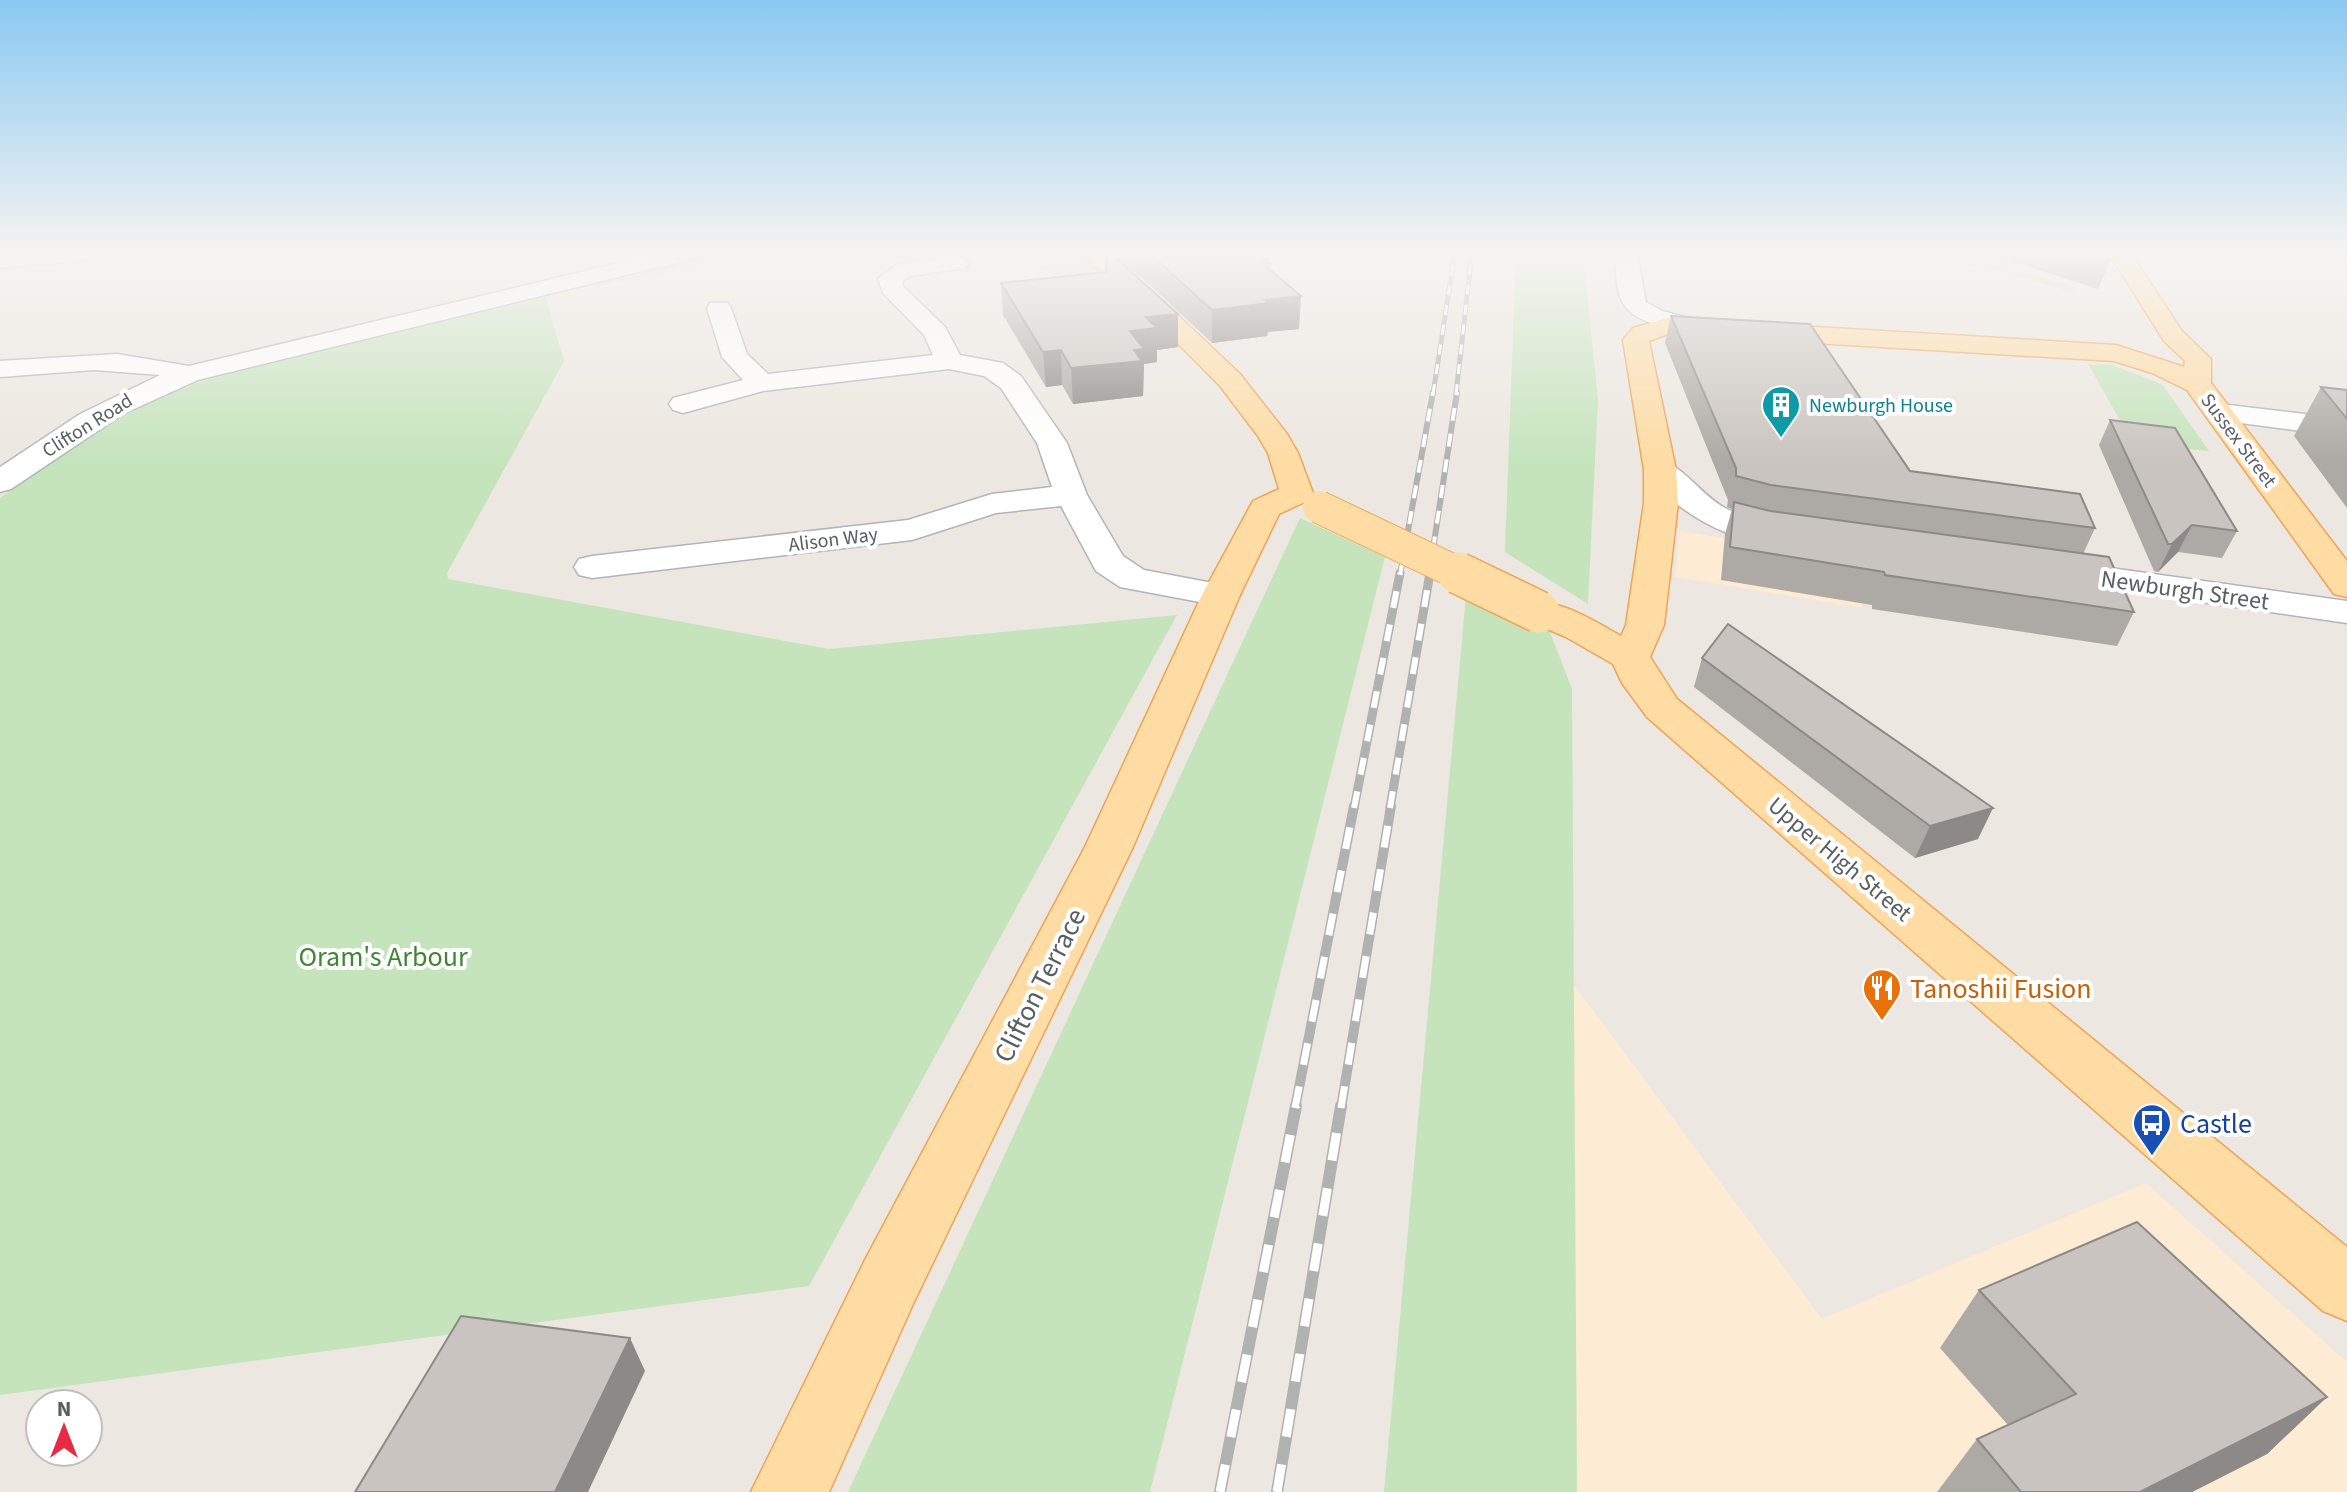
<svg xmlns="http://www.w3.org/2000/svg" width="2347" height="1492" font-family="'Source Sans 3',sans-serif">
<rect width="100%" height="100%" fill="#ece7e0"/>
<path fill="#fdebd4" d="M1680,531L1851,558L1863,608L1675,577Z
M1572,982L1822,1319L2146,1183L2347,1362V1492H1577Z"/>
<path fill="#c5e4bc" d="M706,252H772L545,295L564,361L447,573L448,579L829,649L1177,615L809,1286L0,1395V498L107,419L199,382L542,290Z
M1004,252H1076L1155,319L1123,323L1056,275Z
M1516,252L1583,253L1598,399L1588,604L1505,552Z
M1856,252H1898L1902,258L1993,264L2077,288L2068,291L1986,267L1860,259Z
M2088,364L2112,365L2162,384L2209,451L2133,443Z
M1300,518L1385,557L1150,1492H848Z
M1466,596L1550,632L1572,689L1577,1492H1384Z"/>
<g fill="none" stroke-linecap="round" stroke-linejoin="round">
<g stroke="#b1b5b8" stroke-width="3">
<path id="minor" d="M22,252H104L93,259L0,268V254Z
M664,252H703L700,257L198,380L123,414L11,489L0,492V467L80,414L160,375L94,370L0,377V361L117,354L189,366Z
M1615,252H1637L1646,302L1662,311L1697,320L1701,325L1697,330C1684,334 1672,329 1659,325C1615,314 1617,293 1615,252Z
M958,256L969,263L966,268L910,276L902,281L903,286L945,327L960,355L1003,363L1021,376L1067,443L1087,495L1123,556L1144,570L1234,587L1240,595L1234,603L1221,606L1120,587L1096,571L1061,506L996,513L912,540L592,578L579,575L574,567L579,559L592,556L908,520L992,494L1052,487L1037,443L1001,388L984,376L949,369L763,391L683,413L673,410L669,404L673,398L743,380L722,357L707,308L710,303H728L731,308L747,354L768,374L933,355L924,335L883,293L878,279L896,265Z
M2220,404L2347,419V437L2210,419L2205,413L2210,407Z
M1660,460C1685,467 1702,496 1725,508C1748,520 1774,520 1798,526L1803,533L1798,540C1745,554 1674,513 1644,470L1649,463Z
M2060,561L2347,601V623L2047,580L2042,572L2047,564Z"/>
</g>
<g stroke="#f0a356" stroke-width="3">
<path id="major" d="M1077,252H1102L1148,287L1240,374L1287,434L1298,453L1313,493L1309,500L1279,514L1240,595L1133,847L913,1304L829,1492H751L865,1260L1085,847L1202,595L1253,501L1279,489L1268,453L1258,436L1220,386L1132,297Z
M2108,252H2130L2182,331L2211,359V383L2347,561V597L2334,594L2187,390L2152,373L2114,361L1668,334L1649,341L1676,470L1678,503L1664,625L1650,657L1677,699L2347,1247V1321L2323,1311L1647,717L1622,683L1613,664L1566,637L1526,620L1520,612L1526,604C1557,596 1594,621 1621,636L1626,625L1644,503V470L1623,340L1633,328L1667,318L2116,345L2184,367L2185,361L2164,341Z"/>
</g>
<use href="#minor" fill="#fff" fill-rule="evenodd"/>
<use href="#major" fill="#fedca3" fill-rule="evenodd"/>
<g stroke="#b0b1b1" stroke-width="5">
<path id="rail-far4" d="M1433,394L1455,252
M1456,394L1472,252"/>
</g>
<g stroke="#b0b1b1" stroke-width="6">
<path id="rail-far3" d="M1400,575L1433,392
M1429,575L1457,392"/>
</g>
<g stroke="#b0b1b1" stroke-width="9">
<path id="rail-far2" d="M1354,808L1400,573
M1390,808L1430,573"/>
</g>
<g stroke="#b0b1b1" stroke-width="10">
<path id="rail-far1" d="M1295,1108L1354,806
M1341,1108L1391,806"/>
</g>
<g stroke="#b0b1b1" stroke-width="12">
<path id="rail" d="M1220,1492L1296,1106
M1277,1492L1341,1106"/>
</g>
<use href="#rail-far4" stroke="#fff" stroke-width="3" stroke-dasharray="10" stroke-linecap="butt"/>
<use href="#rail-far3" stroke="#fff" stroke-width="4" stroke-dasharray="13" stroke-linecap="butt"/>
<use href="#rail-far2" stroke="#fff" stroke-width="6" stroke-dasharray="17" stroke-linecap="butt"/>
<use href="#rail-far1" stroke="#fff" stroke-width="7" stroke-dasharray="22" stroke-linecap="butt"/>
<use href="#rail" stroke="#fff" stroke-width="9" stroke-dasharray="28" stroke-linecap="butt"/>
<g stroke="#f0a356" stroke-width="34" stroke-linecap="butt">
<path id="major-bridge-far1" d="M1319,507L1462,575"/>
</g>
<g stroke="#f0a356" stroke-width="44" stroke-linecap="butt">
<path id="major-bridge" d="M1458,573L1539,612"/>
</g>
<use href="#major-bridge-far1" stroke="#fedca3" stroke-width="32"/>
<use href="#major-bridge" stroke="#fedca3" stroke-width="41"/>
</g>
<path fill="#ada9a4" d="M1109,252H1255L1270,270L1299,329L1268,332L1267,336L1212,343L1150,285L1118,260L1178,347L1157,350V362L1144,364L1143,396L1073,404L1062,385L1046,387L1003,315L1001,283L1106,272Z
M1983,252H2102L2111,260L2098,289Z
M1671,316L1910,471L2095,528L2083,554L2134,612L2117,646L1872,609V605L1721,580L1725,534L1732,509L1727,507L1728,500L1665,343Z
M2321,387L2347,390V508L2294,436Z
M2110,420L2237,531L2222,558L2178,552L2158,572L2154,571L2099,445Z
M1702,658L1978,839L1915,858L1694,687Z
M1979,1290L2327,1397L2267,1454L2192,1492H1937L1977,1439L2008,1425L1940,1348Z"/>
<path fill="#8d8986" d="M1301,296L1299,329L1268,332L1267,336L1212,343V310L1265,300Z
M1178,314V347L1157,350V362L1144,364L1143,396L1073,404L1071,368L1130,331L1146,317Z
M1061,350L1062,385L1046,387L1043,352Z
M2192,525L2178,552L2158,572L2172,544Z
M1993,808L1978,839L1915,858L1930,826Z
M630,1338L645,1371L588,1492H555Z
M2327,1397L2267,1454L2192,1492H2140Z"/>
<path fill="#c9c4bf" stroke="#8d8986" stroke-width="2" d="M1107,252H1109L1178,314L1146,317L1157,328L1130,331L1144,349L1134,350L1142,361L1071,368L1061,350L1043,352L1001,283L1106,272Z
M1148,252H1255L1270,263L1263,264L1301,296L1265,300L1269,303L1212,310Z
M2083,252H2102L2111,260Z
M1671,316L1810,324L1910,471L2080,494L2095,528L1771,485L1736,476V468Z
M2321,387L2347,390V419Z
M2110,420L2175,428L2237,531L2192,525L2172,544H2168Z
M1734,502L1770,511L2109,557L2134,612L1885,575L1884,572L1730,547Z
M1728,624L1993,808L1930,826L1702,658Z
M2137,1222L2327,1397L2140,1492H2021L1977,1439L2076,1394L1979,1290Z
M461,1316L630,1338L555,1492H355Z"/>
<linearGradient id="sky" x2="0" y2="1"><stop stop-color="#8ac9f1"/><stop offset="0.55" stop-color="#f6f4f1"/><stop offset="1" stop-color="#f6f4f1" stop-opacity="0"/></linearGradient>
<rect width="2347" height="461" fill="url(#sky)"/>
<defs>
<g id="building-pin" transform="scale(2)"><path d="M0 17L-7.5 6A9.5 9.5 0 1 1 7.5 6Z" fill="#0f9aa8" stroke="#fff"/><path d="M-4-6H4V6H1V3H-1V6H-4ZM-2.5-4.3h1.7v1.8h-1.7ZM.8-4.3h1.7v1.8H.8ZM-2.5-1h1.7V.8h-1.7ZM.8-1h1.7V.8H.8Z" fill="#fff"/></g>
<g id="restaurant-pin" transform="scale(2)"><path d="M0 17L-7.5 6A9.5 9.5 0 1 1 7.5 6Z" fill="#e8710a" stroke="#fff"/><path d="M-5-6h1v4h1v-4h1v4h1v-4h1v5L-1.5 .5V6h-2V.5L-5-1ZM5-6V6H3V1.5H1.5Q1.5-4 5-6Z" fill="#fff"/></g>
<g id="bus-pin" transform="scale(2)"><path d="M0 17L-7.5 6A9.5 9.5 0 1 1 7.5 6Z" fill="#1a4fb4" stroke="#fff"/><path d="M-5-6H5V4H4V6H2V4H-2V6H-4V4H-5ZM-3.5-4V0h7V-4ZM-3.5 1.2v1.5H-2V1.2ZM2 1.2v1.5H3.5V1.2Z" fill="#fff"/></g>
</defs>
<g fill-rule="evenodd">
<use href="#building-pin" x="1781" y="405"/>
<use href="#restaurant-pin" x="1882" y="988"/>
<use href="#bus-pin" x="2152" y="1123"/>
</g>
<g text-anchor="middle" stroke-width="8" stroke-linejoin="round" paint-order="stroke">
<g font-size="20" fill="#0d838f" stroke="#fff" text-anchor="start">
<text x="1809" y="412">Newburgh House</text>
</g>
<g font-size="20" fill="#595e61" stroke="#fff">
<text transform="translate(87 425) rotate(-32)" y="7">Clifton Road</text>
<text transform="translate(2239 440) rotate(53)" y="7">Sussex Street</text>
<text transform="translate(833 539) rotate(-7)" y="7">Alison Way</text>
</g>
<g font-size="24" fill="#595e61" stroke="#fff">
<text transform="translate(2185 590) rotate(8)" y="8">Newburgh Street</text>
<text transform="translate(1840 859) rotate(40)" y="8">Upper High Street</text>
</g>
<g font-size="28" fill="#428435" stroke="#fff">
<text x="383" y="966">Oram's Arbour</text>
</g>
<g font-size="28" fill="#595e61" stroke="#fff">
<text transform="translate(1039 985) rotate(-63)" y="10">Clifton Terrace</text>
</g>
<g font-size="28" fill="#c56008" stroke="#fff" text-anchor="start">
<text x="1910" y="998">Tanoshii Fusion</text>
</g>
<g font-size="28" fill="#164399" stroke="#fff" text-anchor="start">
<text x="2180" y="1133">Castle</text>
</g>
</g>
<g transform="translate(64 1428)"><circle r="38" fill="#ffffff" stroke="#bdbfc0" stroke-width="2"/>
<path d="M0-6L14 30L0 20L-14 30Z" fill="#e72b45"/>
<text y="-12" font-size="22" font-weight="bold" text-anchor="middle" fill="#595e61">N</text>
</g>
</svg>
